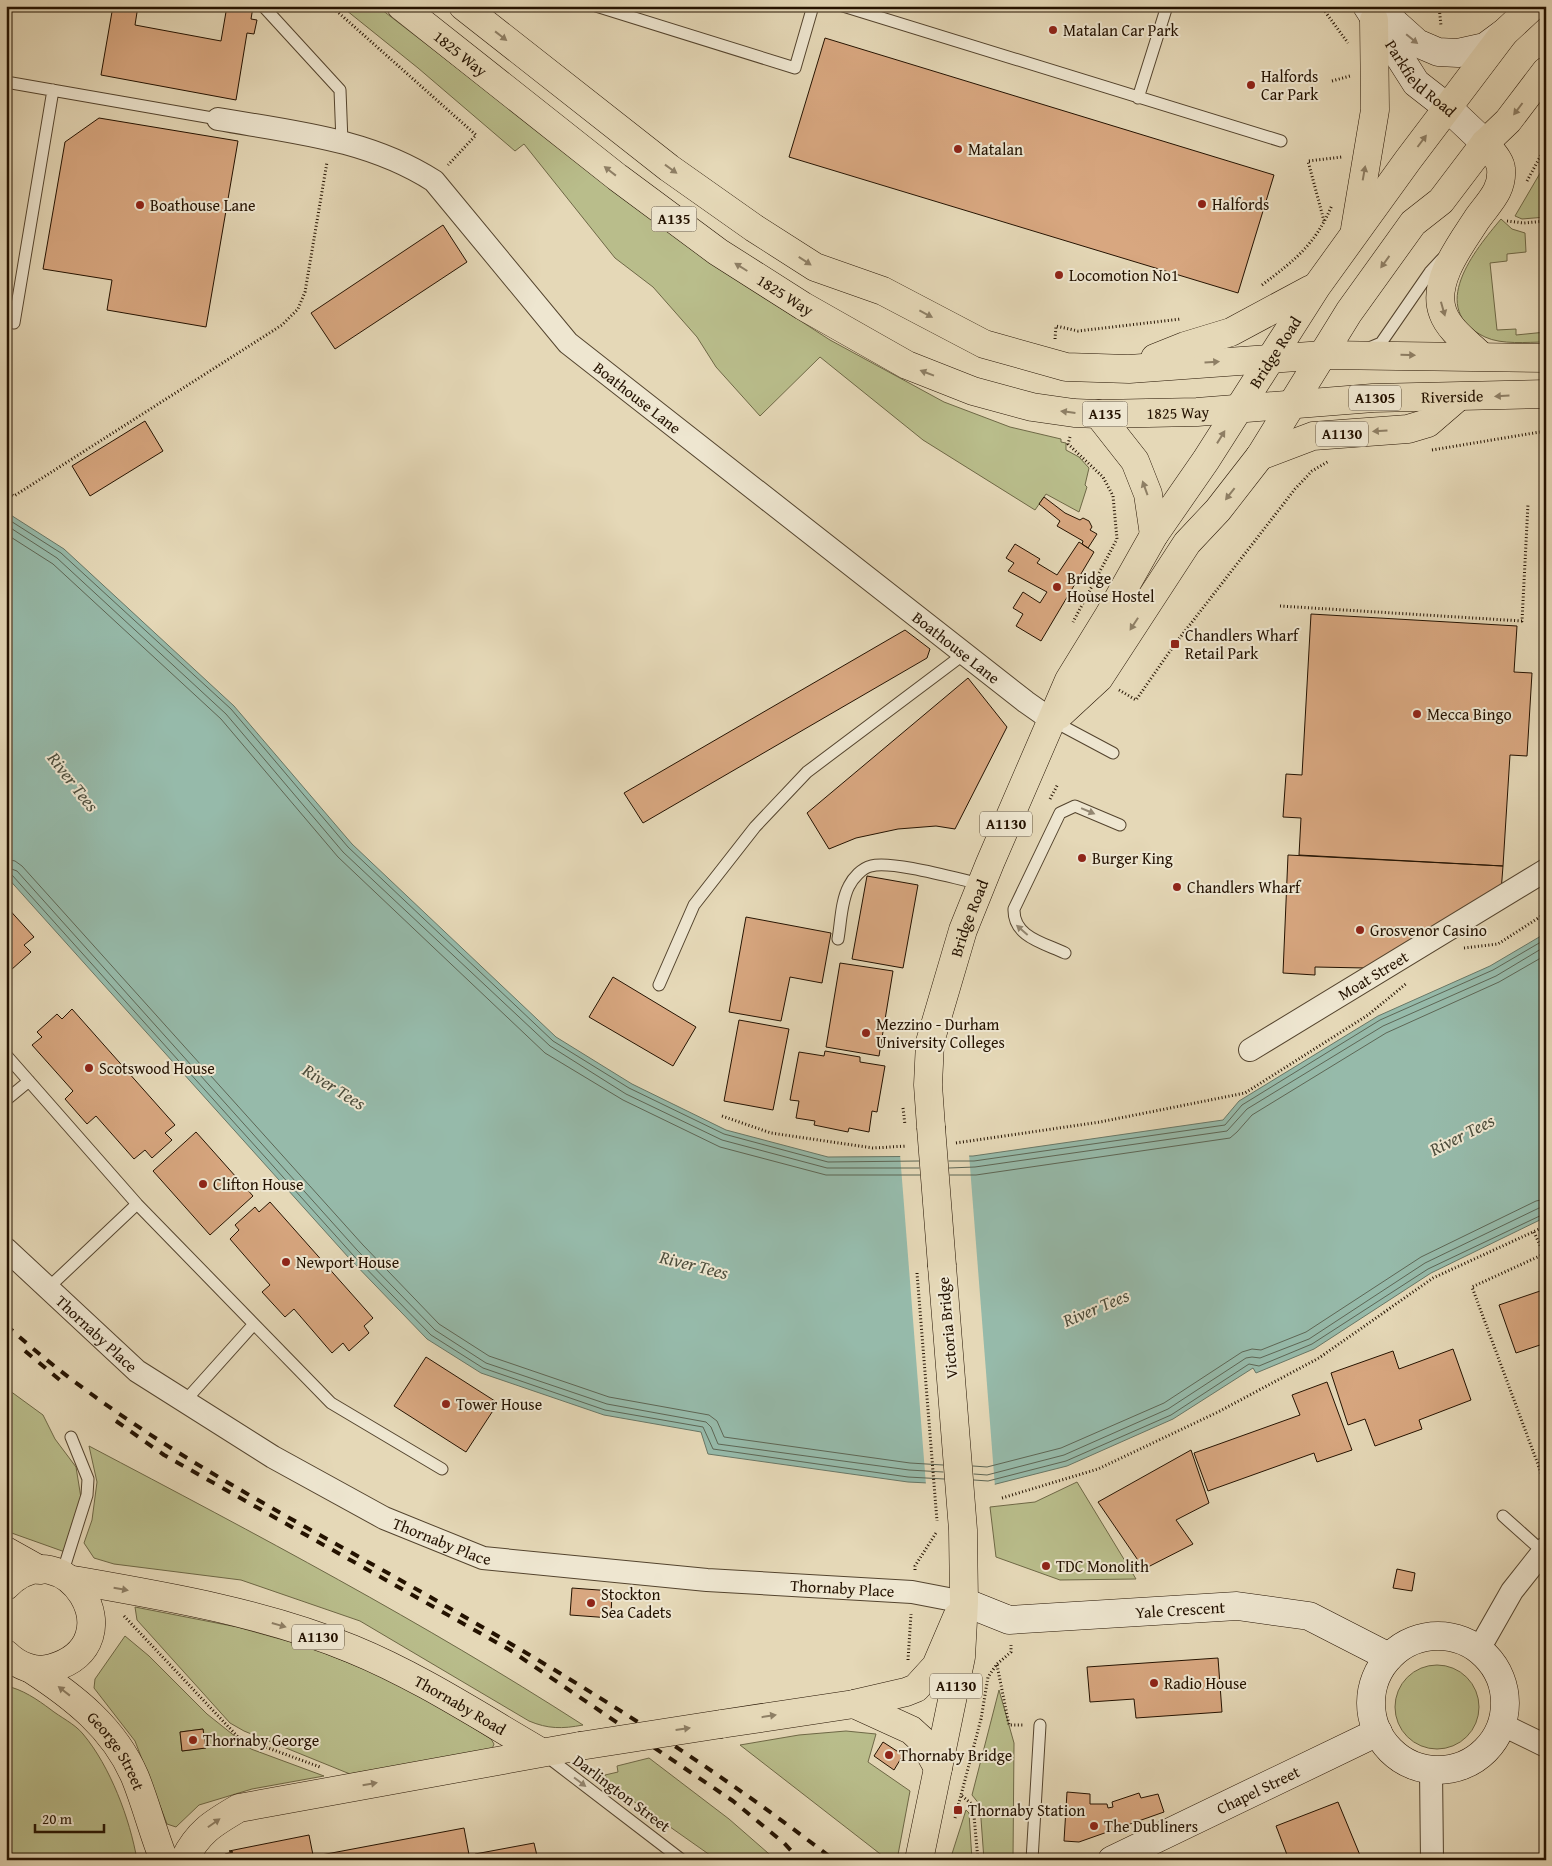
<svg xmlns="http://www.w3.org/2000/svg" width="1552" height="1866" font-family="'Gentium Book Plus',serif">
<rect width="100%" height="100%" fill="#e5d8b7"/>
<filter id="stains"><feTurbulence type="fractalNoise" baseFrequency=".004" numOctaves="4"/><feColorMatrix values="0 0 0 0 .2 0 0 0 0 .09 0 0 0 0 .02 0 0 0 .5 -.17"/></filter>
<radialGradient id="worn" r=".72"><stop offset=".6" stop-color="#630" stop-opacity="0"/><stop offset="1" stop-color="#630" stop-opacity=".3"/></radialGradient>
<path fill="#b9bd8b" stroke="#6e6846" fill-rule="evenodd" d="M341,6H377L653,220L748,287L830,340L944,402L1010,427L1061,439V442L1066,443V450L1079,457L1089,468L1085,485L1087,487L1079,512L1046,494L1035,510L923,440L820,357L760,416L716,367L697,337L653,287L615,258L524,144L515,151L418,68Z
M1546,163V217L1522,219L1515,216Z
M1501,219L1512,229L1525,233L1526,252L1507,254V261L1490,263L1497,330L1516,329V335L1546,332V342C1527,342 1502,345 1485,337C1426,309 1475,250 1501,219Z
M6,1388L43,1415L55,1439L76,1467L81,1498L65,1552L6,1531Z
M89,1446C256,1534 423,1622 583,1725C562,1729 548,1729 529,1721L360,1621L241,1580L114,1564L94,1558L84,1543L92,1520L97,1482Z
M1077,1482L1136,1579L1060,1580L996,1557L990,1507L1035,1502Z
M135,1607L237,1627L312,1648L369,1671L429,1700L491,1739L494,1744L492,1749L350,1774L244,1731L230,1723L137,1620Z
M125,1636L149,1656L207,1714L251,1749L324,1776L252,1789L199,1805L176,1827L167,1824L135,1741L94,1688L95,1679ZM203,1729L205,1748L182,1751L180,1732Z
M1395 1707a42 42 0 1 1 84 0a42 42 0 1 1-84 0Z
M6,1686C22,1689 38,1700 50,1709C60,1717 75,1724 83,1734C110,1766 130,1819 137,1860H6Z
M999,1690L1014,1743L1013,1860H984L980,1805L972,1795Z
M846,1731L876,1734L868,1762L910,1791L897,1860H888L740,1745L799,1735Z
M649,1758L729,1819L776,1860H717L609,1784L605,1775L618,1772L617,1766Z
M966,1810L969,1813L972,1860H950Z"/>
<path fill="#96baaa" stroke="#687766" d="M6,512L64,549L234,706L352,844L556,1037L632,1084L726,1130L828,1157L973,1156L1223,1120L1239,1101L1378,1016L1490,966L1546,933V1217L1431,1273L1314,1349L1256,1373L1253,1368L1173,1419L1067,1466L988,1486L908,1482L708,1454L701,1432L604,1415L481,1373L427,1339L349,1258L6,876Z"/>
<path fill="#e5d8b7" d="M900,1154H969L995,1487L988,1488L926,1485Z"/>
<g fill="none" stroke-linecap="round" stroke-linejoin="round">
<path stroke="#5d6655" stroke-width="1" d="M6,518L61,553L231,709L348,847L553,1041L629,1088L724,1134L828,1162L919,1161
M6,525L57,558L226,714L343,852L550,1046L626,1094L722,1140L827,1168H919
M6,534L53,564L221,719L338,857L545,1053L623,1100L720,1147L826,1175H920
M6,859L15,861L22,866L363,1245L439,1324L489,1356L609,1397L709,1415L717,1421L724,1437L910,1463L943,1465
M6,867L17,871L357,1250L435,1330L486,1363L607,1404L706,1422L711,1427L718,1444L909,1470L943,1472
M6,873L12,875L353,1255L431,1335L483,1368L605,1410L703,1427L713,1449L908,1477L944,1479
M949,1161H974L1225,1125L1242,1105L1380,1020L1493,970L1546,939
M949,1168L975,1167L1227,1131L1247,1109L1383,1026L1496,976L1546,946
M950,1175H976L1230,1138L1237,1132L1252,1115L1386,1033L1499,982L1546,955
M973,1466L987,1467L1061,1448L1164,1403L1242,1352L1252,1349L1261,1350L1306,1332L1421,1257L1536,1201L1546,1199
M974,1474L987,1475L1064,1455L1168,1409L1246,1358L1252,1357L1260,1358L1309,1339L1425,1263L1539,1208L1546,1207
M974,1480L988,1481L1066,1461L1171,1415L1249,1364L1259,1366L1312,1344L1428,1269L1546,1213"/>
</g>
<path fill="#d8a780" stroke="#241200" d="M113,6H138L135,25L221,41L227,6L253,7L251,19L257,20L254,34L247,33L236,100L101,75Z
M825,38L1274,175L1238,293L789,157Z
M99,118L238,141L206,327L107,310L112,280L43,269L65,142Z
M443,225L467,262L335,349L311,313Z
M145,421L163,451L90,496L72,466Z
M1044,497L1065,513L1080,520L1083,518L1089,521L1092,527L1090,530L1097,534L1088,548L1082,544L1083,541L1057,526L1060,521L1039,504Z
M1079,542L1094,552L1041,641L1016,626L1023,614L1013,608L1023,592L1040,603L1047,592L1008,571L1014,563L1006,558L1015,544L1040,559L1037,563L1057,575Z
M1311,614L1517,626L1514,672L1532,673L1527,756L1510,755L1503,866L1299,855L1301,818L1283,817L1286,774L1302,775Z
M905,630L930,649L927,658L643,823L624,793Z
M968,678L1007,727L955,829L936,826L898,829L856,838L829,849L807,813Z
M1288,855L1503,866L1501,892L1366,968L1315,967V975L1283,973Z
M867,876L918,885L903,968L852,959Z
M6,906L34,937L24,945L31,952L11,970L6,965Z
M746,917L831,933L822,983L790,977L781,1021L729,1012Z
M840,963L893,971L879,1056L826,1047Z
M613,977L696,1027L673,1066L589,1017Z
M72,1009L175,1125L165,1133L172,1140L152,1158L145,1150L134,1159L96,1116L87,1124L65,1099L73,1091L32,1045L42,1037L37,1032L57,1014L62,1019Z
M739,1020L789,1029L773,1110L724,1101Z
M825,1051L860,1057V1062L885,1066L877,1112L872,1111L869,1132L849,1128L848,1132L814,1125L815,1121L796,1118L799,1101L790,1100L799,1052L824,1056Z
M196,1132L253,1196L210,1235L153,1171Z
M270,1202L373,1318L364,1326L369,1333L349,1351L343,1343L332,1353L294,1309L285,1317L262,1292L270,1285L230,1239L239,1230L235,1225L255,1207L259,1212Z
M1546,1289V1343L1516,1353L1499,1305Z
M1453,1349L1471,1400L1419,1420L1422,1429L1375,1446L1365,1419L1348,1425L1331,1373L1393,1351L1399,1369Z
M426,1357L498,1403L466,1452L394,1406Z
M1327,1382L1352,1450L1317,1462L1314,1453L1208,1491L1194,1453L1300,1415L1292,1395Z
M1191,1450L1209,1503L1176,1520L1193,1544L1144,1569L1098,1502Z
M1397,1569L1415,1573L1412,1591L1393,1588Z
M572,1588L612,1591L611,1618L570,1615Z
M1218,1658L1222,1712L1136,1718L1134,1699L1090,1702L1087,1667Z
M203,1729L206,1748L182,1751L180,1732Z
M883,1742L903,1755L894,1770L874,1756Z
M1067,1792L1090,1794V1804H1107L1108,1808L1113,1807L1112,1802L1139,1793L1141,1798L1158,1794L1164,1812L1079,1842L1064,1841Z
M1338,1802L1362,1860H1289L1276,1826Z
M464,1828L470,1860H322L321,1855Z
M309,1835L314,1860H226L225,1854L233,1852L229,1851Z
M534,1843L538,1860H476L475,1854Z"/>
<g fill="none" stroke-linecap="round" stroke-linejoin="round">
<g stroke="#54442e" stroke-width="13">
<path id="lane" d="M263,6L340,90L342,142
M596,6L795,68L813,6
M843,6L1281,141
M6,82L218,119
M1138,98L1167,6
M14,323L53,90
M1369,348L1381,343L1430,272L1442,259
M1053,721L1113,753
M838,939C841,922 841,901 849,886C853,878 862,868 871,866C891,860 958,879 981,884
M1065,953C1044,943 1013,937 1014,909L1060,813L1075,806L1120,825
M659,985L694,905L755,827L807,772L964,654
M6,1055L137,1204L331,1403L442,1469
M6,1100L29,1081
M47,1289L137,1204
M185,1401L254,1324
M1503,1516L1542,1551
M62,1574L87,1495L88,1479L71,1437
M545,1755L682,1860
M1032,1860L1040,1725"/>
</g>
<g stroke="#54442e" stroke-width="24">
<g id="street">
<path id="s1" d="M218,119C292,132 369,139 434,181L568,343L1026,702L1053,721"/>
<path id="s2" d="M1250,1050L1546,870"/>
<path id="s3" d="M6,1249L137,1371L273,1457L384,1518L483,1558L707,1580L912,1592L964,1602"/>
<path d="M1479,1649L1512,1591L1546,1548"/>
<path d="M1503,1725L1546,1746"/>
<path d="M1431,1770L1432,1860"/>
</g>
</g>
<g stroke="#241200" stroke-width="29">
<g id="secondary">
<path id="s4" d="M1367,6L1416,83L1448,108L1485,143"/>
<path d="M1377,7L1417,43L1438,52L1458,53L1485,47L1504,33"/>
<path id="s5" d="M964,1602L1009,1620L1237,1606L1309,1616L1389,1657"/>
<circle cx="1438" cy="1703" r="67"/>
<path id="s6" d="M1112,1860L1378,1732"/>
</g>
</g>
<g stroke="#241200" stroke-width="29">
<g id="primary">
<path id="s7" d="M401,6L617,177L718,252L803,306L907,365L973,391L1032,407L1074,413L1098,414L1197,412L1373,398L1546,394"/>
<path d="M463,6L669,168L754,228L815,267L883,291L984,344L1066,367L1129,369L1324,355L1546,358"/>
<path d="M1355,229L1375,110L1374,20"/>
<path d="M1481,356C1469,344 1449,330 1443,313C1431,282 1461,244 1477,219C1488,203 1503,191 1501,169C1501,161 1490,150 1485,143"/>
<path d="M1155,358L1185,346L1231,332L1311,289"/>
<path d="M1098,414L1135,461L1148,494L1154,535"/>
<path d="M1260,456L1313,436L1408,429L1428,423L1457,398"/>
<path d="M1059,715L1099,678L1187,543L1218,510L1260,456L1349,312L1413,223L1441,201L1485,143L1508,121L1546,71"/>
<path id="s8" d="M931,1127L928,1085L930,1042L963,930L990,863L1069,680L1109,615L1154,535L1206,460L1317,286L1408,160L1504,33L1533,6"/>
<path id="s9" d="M73,1580C165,1596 265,1613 352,1649C418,1676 479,1716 541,1752"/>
<path d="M6,1586C64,1526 138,1643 52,1668C35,1673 18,1666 6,1654"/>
<path id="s10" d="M31,1669C74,1697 114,1728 135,1777C146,1804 153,1833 164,1860"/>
<path d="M854,1704L911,1730L923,1741L938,1768"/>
<path d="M721,1724L854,1704L906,1692L916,1688L936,1666L957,1617"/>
<path d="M184,1860C198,1832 213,1823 239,1808L580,1746"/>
<path d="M919,1860L961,1657L964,1602L963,1530L942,1266"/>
</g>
</g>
<g stroke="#241200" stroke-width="29">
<path id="highway" d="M6,1551L40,1570"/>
</g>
<path stroke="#241200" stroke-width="3" stroke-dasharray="1 2.5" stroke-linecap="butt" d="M331,6L476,135L448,165
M1321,6L1348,43
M1439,6L1441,26
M1332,81L1350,76
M1527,181L1546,146
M1324,221L1308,161L1342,157
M1507,221L1524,223L1546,221
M1262,285C1296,259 1315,245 1332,205
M1055,339L1056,326L1078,331L1181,319
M1070,437L1068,444L1103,477L1113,496L1117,539L1073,622
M1432,450L1546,431
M6,492L14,496L282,325L298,309L305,292L327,162
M1280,606L1522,621L1528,504
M1119,690L1136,700L1175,644L1295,489L1312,471L1329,461
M1050,799L1058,784
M1464,948L1498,944L1546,913
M722,1116L771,1133L873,1148L907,1146
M956,1143L1100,1122L1245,1093L1368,1015L1407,983
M1534,1232L1544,1254L1472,1287L1546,1486
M1002,1498L1098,1469L1218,1412L1319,1358L1433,1278L1546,1226
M915,1570V1566L936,1533
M124,1616L238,1737L320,1767
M908,1660L911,1614
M997,1665L1009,1725H1024
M962,1796L973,1805L978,1860
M955,1818L981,1719L988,1677L997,1664L1011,1652V1645"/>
<use href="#lane" stroke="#eee6d0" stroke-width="11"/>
<use href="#street" stroke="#eee6d0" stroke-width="22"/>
<use href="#secondary" stroke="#eee6d0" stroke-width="28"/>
<use href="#primary" stroke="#e5d8b7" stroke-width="28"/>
<use href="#highway" stroke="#e5d8b7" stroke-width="28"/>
<path stroke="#241200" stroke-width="4" stroke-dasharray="9 9" stroke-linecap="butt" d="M6,1325C125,1433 270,1506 409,1585C556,1668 700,1756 834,1860
M25,1351L61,1381
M116,1421L164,1455L510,1650L733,1801L784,1843L800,1860"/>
<g stroke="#241200" stroke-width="29" stroke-linecap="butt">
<path id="primary-bridge" d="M931,1127L942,1266
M580,1746L721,1724"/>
</g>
<path stroke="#241200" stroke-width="3" stroke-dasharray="1 2.5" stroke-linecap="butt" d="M903,1108L905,1125
M917,1273L937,1521"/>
<use href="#primary-bridge" stroke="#e5d8b7" stroke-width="28"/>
</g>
<defs><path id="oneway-solid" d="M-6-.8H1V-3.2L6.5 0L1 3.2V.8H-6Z" transform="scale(1.25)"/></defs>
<g fill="#8e7f65">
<use href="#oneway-solid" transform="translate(501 36) rotate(38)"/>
<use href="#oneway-solid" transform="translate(1518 109) rotate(127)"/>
<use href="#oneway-solid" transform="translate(1422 141) rotate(-53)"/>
<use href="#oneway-solid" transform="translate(671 169) rotate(36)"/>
<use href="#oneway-solid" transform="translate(610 171) rotate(-142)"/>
<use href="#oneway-solid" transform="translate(1364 173) rotate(-80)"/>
<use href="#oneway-solid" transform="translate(805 261) rotate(33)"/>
<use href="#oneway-solid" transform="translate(1385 262) rotate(126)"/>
<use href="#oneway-solid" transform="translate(741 267) rotate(-148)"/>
<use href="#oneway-solid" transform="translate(1443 309) rotate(74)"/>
<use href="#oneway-solid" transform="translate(926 314) rotate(28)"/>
<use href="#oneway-solid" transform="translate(1408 355) rotate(1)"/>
<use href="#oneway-solid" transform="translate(1212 362) rotate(-4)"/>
<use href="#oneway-solid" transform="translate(927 373) rotate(-159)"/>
<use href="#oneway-solid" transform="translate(1502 396) rotate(177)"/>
<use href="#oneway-solid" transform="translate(1068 412) rotate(-173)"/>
<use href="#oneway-solid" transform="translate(1380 431) rotate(176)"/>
<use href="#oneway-solid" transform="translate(1221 437) rotate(-58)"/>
<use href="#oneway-solid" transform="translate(1145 488) rotate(-110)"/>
<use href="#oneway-solid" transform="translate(1230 494) rotate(128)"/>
<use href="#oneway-solid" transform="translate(1134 624) rotate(123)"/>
<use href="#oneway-solid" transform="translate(121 1589) rotate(10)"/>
<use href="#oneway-solid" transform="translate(279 1625) rotate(16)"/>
<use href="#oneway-solid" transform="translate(64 1691) rotate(-142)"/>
<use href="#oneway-solid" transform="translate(769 1716) rotate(-9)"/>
<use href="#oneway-solid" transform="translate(683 1729) rotate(-8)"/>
<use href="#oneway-solid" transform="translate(370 1784) rotate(-10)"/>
<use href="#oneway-solid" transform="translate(214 1823) rotate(-35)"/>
</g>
<g fill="#938772">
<use href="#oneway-solid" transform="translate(1412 39) rotate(39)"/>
<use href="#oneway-solid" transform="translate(1088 811) rotate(23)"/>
<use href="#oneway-solid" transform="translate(1022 930) rotate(-139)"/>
<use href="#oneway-solid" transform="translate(580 1782) rotate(37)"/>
</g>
<g fill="#8f2418" stroke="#eee6d0" stroke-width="2">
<circle cx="1053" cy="30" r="5"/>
<circle cx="1251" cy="85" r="5"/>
<circle cx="958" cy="149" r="5"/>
<circle cx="1202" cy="204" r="5"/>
<circle cx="140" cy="205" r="5"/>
<circle cx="1059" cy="275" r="5"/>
<circle cx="1057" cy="587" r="5"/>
<rect x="1170" y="639" width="10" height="10" rx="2.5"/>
<circle cx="1417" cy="714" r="5"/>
<circle cx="1082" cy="858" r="5"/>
<circle cx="1177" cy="887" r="5"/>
<circle cx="1360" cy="930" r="5"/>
<circle cx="866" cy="1033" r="5"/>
<circle cx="89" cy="1068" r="5"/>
<circle cx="203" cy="1184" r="5"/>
<circle cx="286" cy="1262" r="5"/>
<circle cx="446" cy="1404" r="5"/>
<circle cx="1046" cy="1566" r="5"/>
<circle cx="591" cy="1603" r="5"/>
<circle cx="1154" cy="1683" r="5"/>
<circle cx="193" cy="1740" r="5"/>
<circle cx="889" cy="1755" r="5"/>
<rect x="953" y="1805" width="10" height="10" rx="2.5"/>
<circle cx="1094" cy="1826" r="5"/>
</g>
<g text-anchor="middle" stroke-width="4" stroke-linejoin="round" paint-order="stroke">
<g fill="#eee6d0" stroke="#61523e" stroke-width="1">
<rect x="651.5" y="206.5" width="45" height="25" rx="4"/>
<rect x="1349" y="385.5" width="52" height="25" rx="4"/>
<rect x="1082.5" y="401.5" width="45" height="25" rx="4"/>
<rect x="1316" y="421.5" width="52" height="25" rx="4"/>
<rect x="980" y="811.5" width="52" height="25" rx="4"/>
<rect x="292" y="1624.5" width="52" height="25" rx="4"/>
<rect x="930" y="1673.5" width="52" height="25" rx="4"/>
</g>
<g font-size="15" font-weight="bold" fill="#241200">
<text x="674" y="224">A135</text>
<text x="1375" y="403">A1305</text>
<text x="1105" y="419">A135</text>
<text x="1342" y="439">A1130</text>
<text x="1006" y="829">A1130</text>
<text x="318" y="1642">A1130</text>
<text x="956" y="1691">A1130</text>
</g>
<g font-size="16" fill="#241200" stroke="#eee6d0" text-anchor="start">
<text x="1063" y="36">Matalan Car Park</text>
<text x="1261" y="82">Halfords<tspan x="1261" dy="18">Car Park</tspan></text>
<text x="968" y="155">Matalan</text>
<text x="1212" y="210">Halfords</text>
<text x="150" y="211">Boathouse Lane</text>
<text x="1069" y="281">Locomotion No1</text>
<text x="1067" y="584">Bridge<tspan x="1067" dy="18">House Hostel</tspan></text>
<text x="1185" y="641">Chandlers Wharf<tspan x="1185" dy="18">Retail Park</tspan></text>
<text x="1427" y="720">Mecca Bingo</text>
<text x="1092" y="864">Burger King</text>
<text x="1187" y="893">Chandlers Wharf</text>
<text x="1370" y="936">Grosvenor Casino</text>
<text x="876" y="1030">Mezzino - Durham<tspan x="876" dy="18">University Colleges</tspan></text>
<text x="99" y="1074">Scotswood House</text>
<text x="213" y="1190">Clifton House</text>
<text x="296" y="1268">Newport House</text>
<text x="456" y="1410">Tower House</text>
<text x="1056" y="1572">TDC Monolith</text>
<text x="601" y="1600">Stockton<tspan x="601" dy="18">Sea Cadets</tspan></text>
<text x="1164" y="1689">Radio House</text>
<text x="203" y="1746">Thornaby George</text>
<text x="899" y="1761">Thornaby Bridge</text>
<text x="968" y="1816">Thornaby Station</text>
<text x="1104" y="1832">The Dubliners</text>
</g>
<g font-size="16" fill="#241200" stroke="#eee6d0">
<text dy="6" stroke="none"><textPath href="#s7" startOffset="76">1825 Way</textPath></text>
<text dy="6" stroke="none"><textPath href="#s4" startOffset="91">Parkfield Road</textPath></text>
<text dy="6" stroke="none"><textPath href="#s7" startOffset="481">1825 Way</textPath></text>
<text dy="6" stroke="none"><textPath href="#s8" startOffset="861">Bridge Road</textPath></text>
<text dy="6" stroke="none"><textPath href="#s1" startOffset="525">Boathouse Lane</textPath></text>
<text dy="6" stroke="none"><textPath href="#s7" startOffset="1175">Riverside</textPath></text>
<text dy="6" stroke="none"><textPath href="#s7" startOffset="900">1825 Way</textPath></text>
<text dy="6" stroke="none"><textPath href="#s1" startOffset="930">Boathouse Lane</textPath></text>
<text dy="6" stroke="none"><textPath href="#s8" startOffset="215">Bridge Road</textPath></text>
<text dy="6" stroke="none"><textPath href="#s2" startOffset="144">Moat Street</textPath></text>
<text transform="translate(947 1328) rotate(-95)" y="6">Victoria Bridge</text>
<text dy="6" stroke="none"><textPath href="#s3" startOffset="124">Thornaby Place</textPath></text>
<text dy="6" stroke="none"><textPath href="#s3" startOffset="529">Thornaby Place</textPath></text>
<text dy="6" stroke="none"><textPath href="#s3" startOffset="934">Thornaby Place</textPath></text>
<text dy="6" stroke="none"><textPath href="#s5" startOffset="220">Yale Crescent</textPath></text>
<text dy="6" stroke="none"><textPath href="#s9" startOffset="410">Thornaby Road</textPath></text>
<text dy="6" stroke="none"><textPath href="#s10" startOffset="120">George Street</textPath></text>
<text dy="6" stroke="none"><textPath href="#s6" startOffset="162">Chapel Street</textPath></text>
<text transform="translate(622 1793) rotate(37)" y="6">Darlington Street</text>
</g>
<g font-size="18" font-style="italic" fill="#4c4d3c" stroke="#eee6d0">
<text transform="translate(73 782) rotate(52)" y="6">River Tees</text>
<text transform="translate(334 1087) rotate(32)" y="6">River Tees</text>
<text transform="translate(1462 1135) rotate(-27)" y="6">River Tees</text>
<text transform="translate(694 1265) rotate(14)" y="6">River Tees</text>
<text transform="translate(1096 1308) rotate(-23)" y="6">River Tees</text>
</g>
</g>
<rect width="1552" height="1866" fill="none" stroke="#e5d8b7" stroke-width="25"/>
<rect x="8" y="8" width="1537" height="1851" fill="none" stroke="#241200" stroke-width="2.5"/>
<rect x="12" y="12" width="1527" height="1841" fill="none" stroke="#241200"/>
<path d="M35 1824v8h69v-8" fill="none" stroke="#241200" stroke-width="2.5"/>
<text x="42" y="1824" font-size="15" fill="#241200" stroke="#eee6d0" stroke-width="4" paint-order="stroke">20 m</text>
<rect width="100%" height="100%" filter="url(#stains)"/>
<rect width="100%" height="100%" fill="url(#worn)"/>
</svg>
